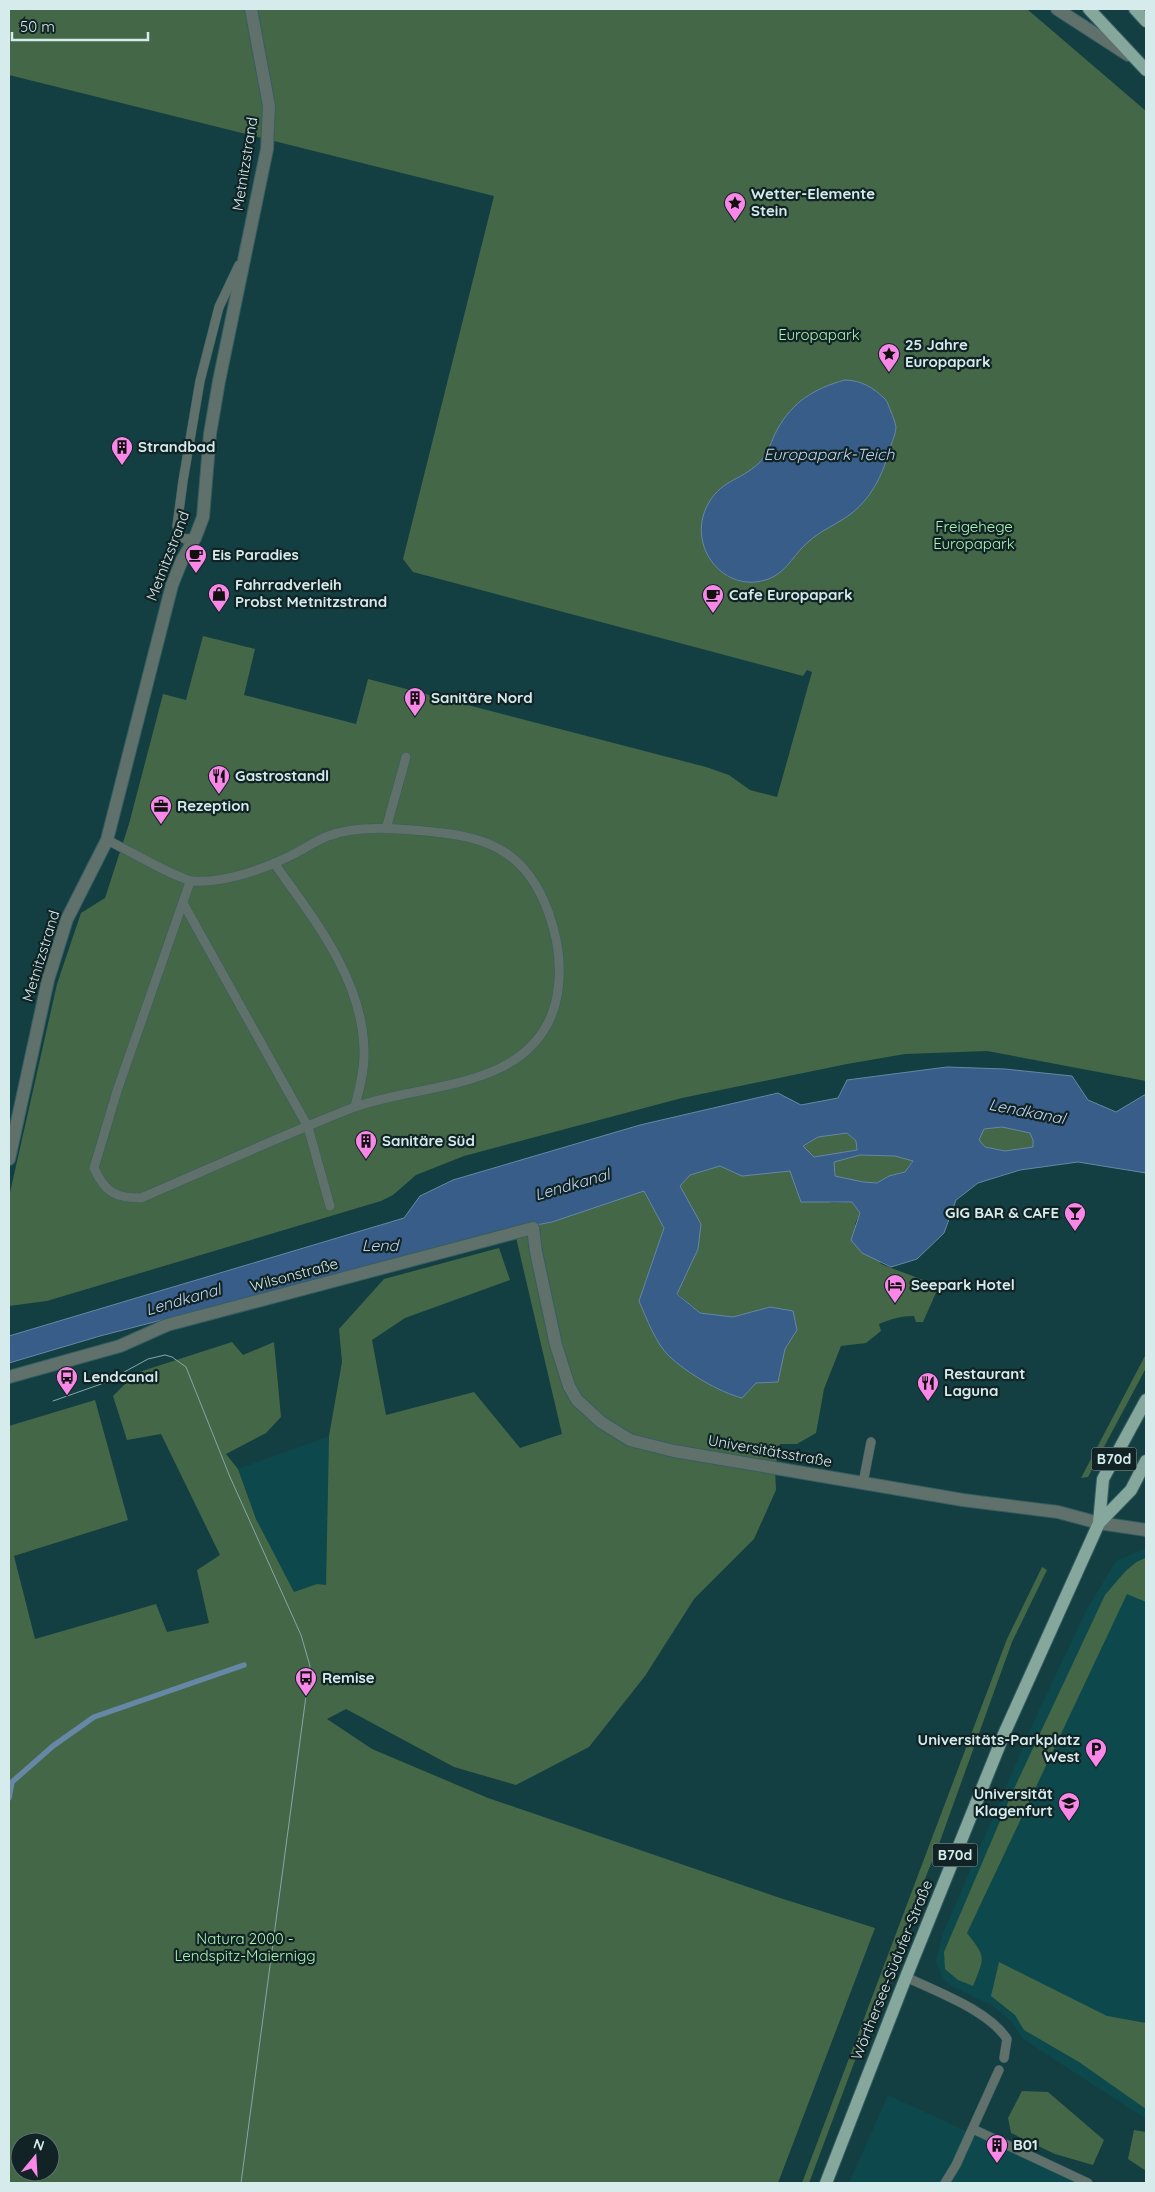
<svg xmlns="http://www.w3.org/2000/svg" width="1155" height="2192" font-family="Quicksand,sans-serif">
<rect width="100%" height="100%" fill="#133f42"/>
<path fill="#0d494c" d="M329,1436L326,1585L317,1584L294,1592L256,1519L238,1469Z
M1146,1548V2119L1023,2039L1012,2022L993,2006L953,1987L943,1979L936,1961L942,1936L1040,1708L1087,1609L1116,1561Z
M888,2095L1078,2183H849Z"/>
<path fill="#446747" fill-rule="evenodd" d="M9,9H1027L1146,111V1081L987,1051L905,1054L847,1064L682,1098L464,1156L416,1175L393,1195L381,1201L47,1301L9,1306V1197L57,984L81,913L105,898L129,824L163,694L186,700L203,636L255,649L244,695L356,724L368,679L706,767L729,775L750,790L777,797L812,672L807,670L803,676L413,572L403,559L494,196L9,75Z
M1002,1127L1016,1129L1030,1133L1033,1140V1147L1005,1151L985,1147L978,1140L984,1129Z
M847,1133L856,1141L857,1150L814,1157L803,1146L818,1137Z
M860,1155L895,1156L913,1160L905,1172L889,1176L877,1183L863,1182L835,1177L834,1162Z
M720,1166L742,1176L790,1170L831,1203L852,1202L860,1213L855,1224L881,1264L939,1286L923,1322H916L914,1316C900,1316 891,1319 879,1324L881,1331L866,1343L841,1346L824,1389L816,1433L797,1444H780L775,1468L776,1490L754,1539L694,1599L645,1676L589,1747L516,1785L454,1767L346,1709L327,1719L372,1749L488,1798L777,1897L875,1928L778,2183H9V1426L95,1400L128,1520L14,1556L35,1639L156,1604L167,1632L209,1623L197,1570L220,1555L161,1434L127,1440L113,1396L136,1373L232,1342L243,1355L274,1342L281,1417L266,1433L226,1454L238,1469L256,1519L294,1592L317,1584L326,1585L329,1436L342,1362L339,1329L384,1279L499,1248L510,1280L405,1318L372,1340L386,1415L474,1392L520,1448L562,1434L514,1229L552,1222L644,1190L664,1228L639,1301C647,1319 655,1342 669,1355C687,1373 719,1392 742,1398L756,1383L778,1382L785,1349L797,1330L770,1307L733,1317L700,1313L677,1293L687,1273L680,1186L690,1175ZM20,2142H50V2172H20Z
M1146,1354V1368L1088,1477L1081,1478Z
M1146,1558V1602L1127,1594L967,1933C986,1958 985,1956 973,1986L958,1980L945,1969L944,1952L1012,1793L1105,1595C1116,1583 1130,1562 1146,1558Z
M1042,1567L1047,1570L1012,1642L939,1844L901,1938L809,2183H802L1007,1639Z
M999,1962L1107,2016L1146,2023V2109L1079,2062L1024,2030L1015,2015L991,1996Z
M1022,2091L1048,2092L1104,2140L1093,2165L1055,2154L1011,2133L1008,2118Z
M1134,2130L1146,2132V2171L1128,2159Z"/>
<path fill="#375d88" stroke="#6688a6" fill-rule="evenodd" d="M845,380C861,380 874,388 885,399C888,402 889,407 891,412C893,416 895,422 896,427C896,432 893,440 891,445C884,471 874,495 852,513C838,524 821,530 808,542C796,552 787,570 773,577C729,598 687,551 706,508C720,479 739,482 759,463C769,453 771,441 777,430C792,402 815,388 845,380Z
M947,1067L1005,1069L1072,1076L1088,1100L1116,1112L1146,1094V1173L1078,1162L1020,1170L978,1183L956,1200L944,1233L917,1259L891,1267L862,1253L851,1240L860,1213L852,1202H801L790,1171L742,1176L720,1166L690,1175L680,1186L701,1224L698,1249L677,1294L700,1313L733,1317L770,1307L793,1311L797,1330L785,1349L778,1382L756,1383L742,1398C719,1392 687,1373 669,1356C655,1342 647,1319 639,1301L664,1228L644,1191L552,1222L514,1229L100,1336L9,1363V1336L404,1218L420,1196L453,1180L640,1125L778,1093L801,1105L838,1098L847,1080ZM1002,1127L1030,1133L1033,1140V1147L1005,1151L985,1147L979,1140L984,1129ZM847,1133L856,1141L857,1150L814,1157L803,1146L818,1137ZM860,1155L895,1156L913,1161L905,1172L889,1176L877,1183L863,1182L835,1176L834,1162Z"/>
<g fill="none" stroke-linecap="round" stroke-linejoin="round">
<path stroke="#6688a6" stroke-width="5.5" d="M9,1798L12,1782L53,1746L94,1717L244,1665"/>
<g stroke="#365e61" stroke-width="10">
<path id="service" d="M195,538L185,539L179,536L177,526L183,481L200,381L219,307L239,265
M386,829L406,757
M107,840C122,847 181,881 193,881C224,883 262,870 290,856C303,850 315,841 328,836C359,824 401,829 434,832C492,837 527,855 548,911C559,941 563,974 555,1005C530,1092 421,1082 352,1108C281,1136 211,1168 141,1198C115,1198 105,1192 94,1168L117,1091L190,882
M274,863C313,918 363,979 364,1051C365,1070 359,1089 355,1107
M183,903L308,1127L330,1206
M863,1483L871,1442
M906,1977C937,1992 988,2010 1007,2039L1004,2058
M973,2129L1088,2183
M945,2183L956,2165L999,2070"/>
</g>
<g stroke="#365e61" stroke-width="14">
<path id="minor" d="M1057,9L1128,55
M9,1159L48,980L67,919L107,840L172,585L182,560L195,538L203,517L210,434L219,381L267,149L269,106L251,9
M9,1377L120,1346L167,1325L533,1228L536,1252L556,1345L569,1386L577,1400L601,1422L630,1440L674,1451L863,1483L963,1500L1058,1512L1099,1523L1146,1530"/>
</g>
<g stroke="#365e61" stroke-width="14">
<path id="primary" d="M1089,9L1146,70
M1135,9L1146,21
M1099,1523L1131,1490L1146,1461
M826,2183L906,1977L1004,1734L1099,1523L1103,1479L1146,1400"/>
</g>
<use href="#service" stroke="#60706b" stroke-width="9"/>
<use href="#minor" stroke="#60706b" stroke-width="12"/>
<use href="#primary" stroke="#85a79c" stroke-width="12"/>
<path stroke="#87a6a8" stroke-width="1" d="M53,1401L104,1383L148,1359L165,1355L172,1357L186,1367L230,1477L301,1635L310,1666L241,2183"/>
</g>
<defs>
<g id="sight-pin" transform="scale(1.125)"><path d="M0 17L-7.5 6A9.5 9.5 0 1 1 7.5 6Z" fill="#f987e8" stroke="#112324"/><path d="M0-6L1.8-2.2L6-1.7L2.9 1.2L3.7 5.4L0 3.3L-3.7 5.4L-2.9 1.2L-6-1.7L-1.8-2.2Z" fill="#111"/></g>
<g id="building-pin" transform="scale(1.125)"><path d="M0 17L-7.5 6A9.5 9.5 0 1 1 7.5 6Z" fill="#f987e8" stroke="#112324"/><path d="M-4-6H4V6H1V3H-1V6H-4ZM-2.5-4.3h1.7v1.8h-1.7ZM.8-4.3h1.7v1.8H.8ZM-2.5-1h1.7V.8h-1.7ZM.8-1h1.7V.8H.8Z" fill="#111"/></g>
<g id="cafe-pin" transform="scale(1.125)"><path d="M0 17L-7.5 6A9.5 9.5 0 1 1 7.5 6Z" fill="#f987e8" stroke="#112324"/><path d="M-5.5-4.5H6V0H3Q3 3.5 0 3.5H-2.5Q-5.5 3.5-5.5 0ZM3-3.2v2h1.7v-2ZM-6 4.5H4V6H-6Z" fill="#111"/></g>
<g id="shop-pin" transform="scale(1.125)"><path d="M0 17L-7.5 6A9.5 9.5 0 1 1 7.5 6Z" fill="#f987e8" stroke="#112324"/><path d="M-5-2.5h2.3a2.7 3.5 0 0 1 5.4 0H5L5.5 6h-11ZM-1.5-2.5h3a1.5 2.3 0 0 0-3 0Z" fill="#111"/></g>
<g id="restaurant-pin" transform="scale(1.125)"><path d="M0 17L-7.5 6A9.5 9.5 0 1 1 7.5 6Z" fill="#f987e8" stroke="#112324"/><path d="M-5-6h1v4h1v-4h1v4h1v-4h1v5L-1.5 .5V6h-2V.5L-5-1ZM5-6V6H3V1.5H1.5Q1.5-4 5-6Z" fill="#111"/></g>
<g id="office-pin" transform="scale(1.125)"><path d="M0 17L-7.5 6A9.5 9.5 0 1 1 7.5 6Z" fill="#f987e8" stroke="#112324"/><path d="M-6-3h4V-5.5h4V-3h4V5H-6ZM-1-4.5V-3h2v-1.5ZM-6 0V1H6V0Z" fill="#111"/></g>
<g id="bar-pin" transform="scale(1.125)"><path d="M0 17L-7.5 6A9.5 9.5 0 1 1 7.5 6Z" fill="#f987e8" stroke="#112324"/><path d="M-6-5H6L.8 .8V4.5H3.5V6h-7V4.5H-.8V.8Z" fill="#111"/></g>
<g id="hotel-pin" transform="scale(1.125)"><path d="M0 17L-7.5 6A9.5 9.5 0 1 1 7.5 6Z" fill="#f987e8" stroke="#112324"/><path d="M-6-4.5h1.5V1H6V5H4.5V3h-9V5H-6ZM-4 0a1.8 1.8 0 1 1 3.6 0ZM.5 0V-2.5h3Q6-2.5 6 0Z" fill="#111"/></g>
<g id="bus-pin" transform="scale(1.125)"><path d="M0 17L-7.5 6A9.5 9.5 0 1 1 7.5 6Z" fill="#f987e8" stroke="#112324"/><path d="M-5-6H5V4H4V6H2V4H-2V6H-4V4H-5ZM-3.5-4V0h7V-4ZM-3.5 1.2v1.5H-2V1.2ZM2 1.2v1.5H3.5V1.2Z" fill="#111"/></g>
<g id="parking-pin" transform="scale(1.125)"><path d="M0 17L-7.5 6A9.5 9.5 0 1 1 7.5 6Z" fill="#f987e8" stroke="#112324"/><path d="M-3.5-5.5H1a3.5 3.5 0 0 1 0 7H-1V5.5H-3.5ZM-1-3.4V-.6H.8a1.4 1.4 0 0 0 0-2.8Z" fill="#111"/></g>
<g id="university-pin" transform="scale(1.125)"><path d="M0 17L-7.5 6A9.5 9.5 0 1 1 7.5 6Z" fill="#f987e8" stroke="#112324"/><path d="M0-5L7-2L0 1L-7-2ZM-4 1L0 2.5L4 1V4Q0 6-4 4Z" fill="#111"/></g>
</defs>
<g fill-rule="evenodd">
<use href="#sight-pin" x="735" y="203"/>
<use href="#sight-pin" x="889" y="354"/>
<use href="#building-pin" x="122" y="447"/>
<use href="#cafe-pin" x="196" y="555"/>
<use href="#shop-pin" x="219" y="594"/>
<use href="#cafe-pin" x="713" y="595"/>
<use href="#building-pin" x="415" y="698"/>
<use href="#restaurant-pin" x="219" y="776"/>
<use href="#office-pin" x="161" y="806"/>
<use href="#building-pin" x="366" y="1141"/>
<use href="#bar-pin" x="1075" y="1213"/>
<use href="#hotel-pin" x="895" y="1285"/>
<use href="#bus-pin" x="67" y="1377"/>
<use href="#restaurant-pin" x="928" y="1383"/>
<use href="#bus-pin" x="306" y="1678"/>
<use href="#parking-pin" x="1096" y="1749"/>
<use href="#university-pin" x="1069" y="1803"/>
<use href="#building-pin" x="997" y="2145"/>
</g>
<g text-anchor="middle" stroke-width="4.5" stroke-linejoin="round" paint-order="stroke">
<g fill="#112324" stroke="#9aafb0" stroke-width="1">
<rect x="1091.5" y="1447.5" width="45" height="23" rx="4"/>
<rect x="932.5" y="1843.5" width="45" height="23" rx="4"/>
</g>
<g font-size="14" font-weight="bold" fill="#d5ebec">
<text x="1114" y="1464">B70d</text>
<text x="955" y="1860">B70d</text>
</g>
<g font-size="15" fill="#d5ebec" stroke="#112324">
<text transform="translate(245 164) rotate(-81)" y="5">Metnitzstrand</text>
<text transform="translate(168 556) rotate(-69)" y="5">Metnitzstrand</text>
<text transform="translate(41 956) rotate(-73)" y="5">Metnitzstrand</text>
<text transform="translate(294 1275) rotate(-15)" y="5">Wilsonstraße</text>
<text transform="translate(770 1451) rotate(10)" y="5">Universitätsstraße</text>
<text transform="translate(892 1970) rotate(-68)" y="5">Wörthersee-Südufer-Straße</text>
</g>
<g font-size="15" font-weight="bold" fill="#d5ebec" stroke="#112324" text-anchor="start">
<text x="751" y="199">Wetter-Elemente<tspan x="751" dy="17">Stein</tspan></text>
<text x="905" y="350">25 Jahre<tspan x="905" dy="17">Europapark</tspan></text>
<text x="138" y="452">Strandbad</text>
<text x="212" y="560">Eis Paradies</text>
<text x="235" y="590">Fahrradverleih<tspan x="235" dy="17">Probst Metnitzstrand</tspan></text>
<text x="729" y="600">Cafe Europapark</text>
<text x="431" y="703">Sanitäre Nord</text>
<text x="235" y="781">Gastrostandl</text>
<text x="177" y="811">Rezeption</text>
<text x="382" y="1146">Sanitäre Süd</text>
<text x="1059" y="1218" text-anchor="end">GIG BAR &amp; CAFE</text>
<text x="911" y="1290">Seepark Hotel</text>
<text x="944" y="1379">Restaurant<tspan x="944" dy="17">Laguna</tspan></text>
<text x="83" y="1382">Lendcanal</text>
<text x="322" y="1683">Remise</text>
<text x="1080" y="1745" text-anchor="end">Universitäts-Parkplatz<tspan x="1080" dy="17">West</tspan></text>
<text x="1053" y="1799" text-anchor="end">Universität<tspan x="1053" dy="17">Klagenfurt</tspan></text>
<text x="1013" y="2150">B01</text>
</g>
<g font-size="15" fill="#adf4b3" stroke="#112324">
<text x="819" y="340">Europapark</text>
<text x="974" y="532">Freigehege<tspan x="974" dy="17">Europapark</tspan></text>
<text x="245" y="1944">Natura 2000 -<tspan x="245" dy="17">Lendspitz-Maiernigg</tspan></text>
</g>
<g font-size="16" font-style="italic" fill="#bfd6f2" stroke="#112324">
<text x="829" y="460">Europapark-Teich</text>
<text transform="translate(1027 1111) rotate(11)" y="6">Lendkanal</text>
<text transform="translate(572 1184) rotate(-16)" y="6">Lendkanal</text>
<text x="380" y="1251">Lend</text>
<text transform="translate(183 1299) rotate(-16)" y="6">Lendkanal</text>
</g>
</g>
<rect width="1155" height="2192" fill="none" stroke="#d5ebec" stroke-width="20"/>
<g transform="translate(35 2157) rotate(18)"><circle r="24" fill="#112324" stroke="#5f7374"/>
<path d="M0-4L9 19L0 12L-9 19Z" fill="#f987e8"/>
<text y="-8" font-size="14" font-weight="bold" text-anchor="middle" fill="#d5ebec">N</text>
</g>
<path d="M12 32v8h136v-8" fill="none" stroke="#d5ebec" stroke-width="2.5"/>
<text x="20" y="32" font-size="15" fill="#d5ebec" stroke="#112324" stroke-width="4" paint-order="stroke">50 m</text>
</svg>
